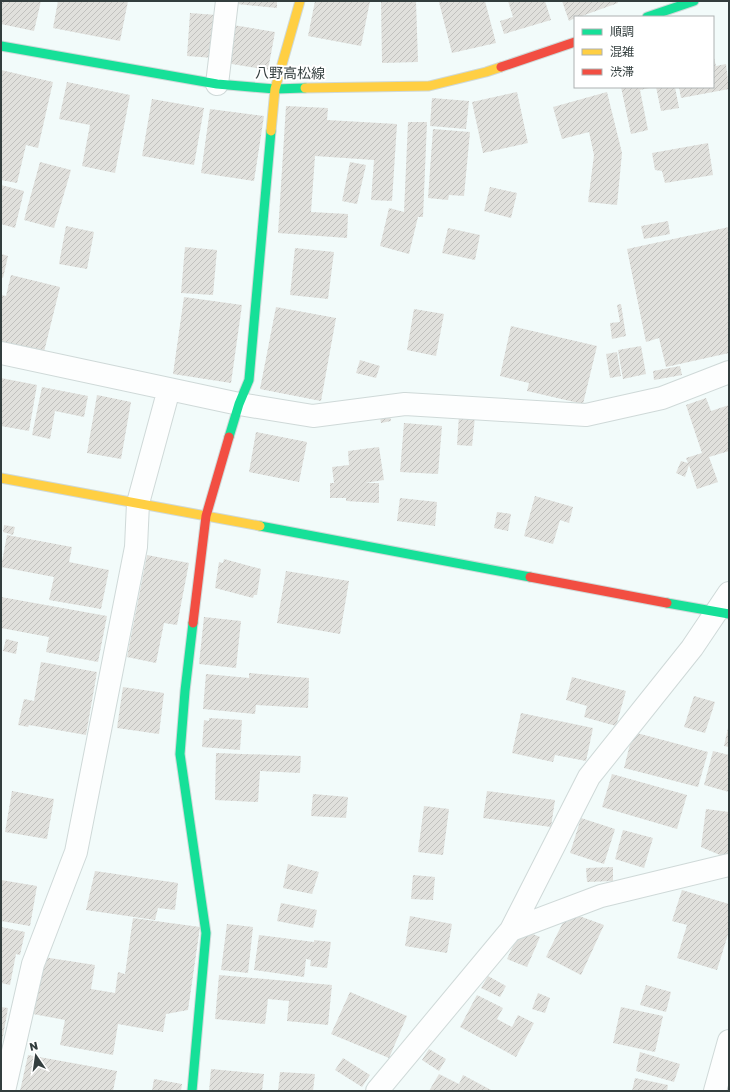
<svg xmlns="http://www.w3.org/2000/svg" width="730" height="1092" font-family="'Golos Text','Noto Sans JP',sans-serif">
<defs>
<pattern id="building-hatch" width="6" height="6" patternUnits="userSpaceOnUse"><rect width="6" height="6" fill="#e0e0dc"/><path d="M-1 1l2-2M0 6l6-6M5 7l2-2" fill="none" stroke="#c1c1be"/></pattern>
</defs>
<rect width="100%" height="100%" fill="#f2fbfa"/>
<path fill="url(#building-hatch)" d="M1,1H41L34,31L1,24Z
M58,1H128L120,41L53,28Z
M237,1H277V8L237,4Z
M315,1H370L361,46L308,36Z
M381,1H416L418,62L382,63Z
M441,1H485L496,43L452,53L439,2Z
M508,1H545L551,20L504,34L500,21L513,17Z
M562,1H617L618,3L579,17H575V18L569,21Z
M190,13L217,15L213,58L187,56Z
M233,25L275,32L268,70L226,63Z
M713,54L716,66L726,64L729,89L681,98L679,87H713Z
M1,70L53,82L38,148L26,145L17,183L1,180V115L2,110L1,109Z
M67,82L130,95L115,173L82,166L90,125L59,119Z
M621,87H654L640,90L648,130L631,134Z
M656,87H675L679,108L661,111Z
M517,92L528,143L483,153L472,102Z
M607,92L622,153L617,205L588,202L594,155L589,132L562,139L553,107Z
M432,98L469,101L466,129L430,126Z
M152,99L204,108L194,165L142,156Z
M286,106L328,108L327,120L397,124L392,201L371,200L374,160L315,156L311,212L348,214L347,238L278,233Z
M210,109L264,116L254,181L201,173Z
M408,122H427L423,217H418L409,254L380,246L389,208L404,212Z
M433,129L470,132L464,196L449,195L448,200L428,198Z
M708,143L713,175L665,183L662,171L655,170L652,153Z
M40,162L71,170L54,228L24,220Z
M350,162L366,165L357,204L342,201Z
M1,185L24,191L15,228L1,224Z
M490,187L517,193L511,218L484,211Z
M668,221L670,234L644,239L641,226Z
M66,226L94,232L87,269L59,264Z
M729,227V353L666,367L659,338L646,342L627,249Z
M448,228L480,235L475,260L442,253Z
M185,247L217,250L213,295L181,293Z
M295,248L334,252L328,299L290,295Z
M1,254L8,256L3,278L1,277Z
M11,275L60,287L43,356L1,346V295L6,296Z
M184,297L242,305L231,383L173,374Z
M621,304L626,336L612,339L610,323L620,322L617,305Z
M276,307L336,318L321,401L260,389Z
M414,309L444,314L436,356L407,350Z
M511,326L597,346L583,404L527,391L529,383L500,376Z
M641,346L646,374L623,379L618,350Z
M617,352L621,376L610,378L606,354Z
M360,360L380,366L376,378L356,373Z
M680,366L682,375L654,380L653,371Z
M1,378L37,385L29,431L1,426Z
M42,387L88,396L84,417L55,411L50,439L32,435Z
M97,395L131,402L121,459L87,453Z
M706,398L711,411L729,405V451L709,457L718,482L697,489L689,465L685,477L676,473L681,461L688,463L686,458L702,453L686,405Z
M459,415L475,417L472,446L457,445Z
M390,416L391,421L381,423L380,417Z
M404,423L442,426L438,474L400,472Z
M256,432L307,442L299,482L249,472Z
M379,447L384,480L365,483H379V503L346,501V498H330V483H334L332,467L349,465L348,451Z
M535,496L573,507L569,523L560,520L553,544L524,536Z
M400,498L437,502L435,526L397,521Z
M497,512L511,514L508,531L494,528Z
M4,525L15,527L13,535L3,532Z
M7,535L72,547L69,562L109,570L101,609L49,600L54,577L1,567Z
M147,555L189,563L177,625L164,623L156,663L127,657Z
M224,559L261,569L257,595H254L253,598L215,588L219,562L223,563Z
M286,571L349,581L340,634L277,623Z
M1,597L107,616L98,662L46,652L49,637L1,628Z
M204,617L241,621L236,668L199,664Z
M6,639L18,642L16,654L3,651Z
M41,662L97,672L86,735L29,725L28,727L18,725L24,699L34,701Z
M249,673L309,678L308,708L256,705L255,714L203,709L206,674L249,678Z
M572,677L626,691L616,726L584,717L587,706L566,700Z
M123,687L164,693L159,734L117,728Z
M694,696L715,702L705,733L684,727Z
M521,713L593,728L586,761L555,755L553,762L512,753Z
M209,718L242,720L240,750L202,747L204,720L209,721Z
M728,728H729V747L724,746Z
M633,732L708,752L698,787L624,768Z
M713,751L729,755V792L704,785Z
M216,753L301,756L300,773L260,771L258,802L215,800Z
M612,774L687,795L677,829L602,807Z
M12,791L54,799L47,839L5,832Z
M487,791L555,800L551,827L483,818Z
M313,794L348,797L346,818L311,816Z
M424,806L449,809L443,855L418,852Z
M706,809L729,812V853L720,855L701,847Z
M581,818L615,829L604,864L570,853Z
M623,830L653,838L644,868L615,859Z
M288,864L319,872L312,894L283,888Z
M613,867V881L587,882L586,868Z
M95,871L178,883L175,910L158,908L155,920L86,910Z
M413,875L435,877L433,900L411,899Z
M1,880L37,886L30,926L1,921Z
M682,890L729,904V931L717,970L677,958L687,925L672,921Z
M281,903L317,910L313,928L277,921Z
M568,912L604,925L581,975L546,957Z
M410,916L452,924L447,953L405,946Z
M133,918L200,927L188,1010L166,1014L163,1032L118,1024L113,1055L60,1045L65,1020L33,1014L43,957L95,965L91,989L115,993L118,972L125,974Z
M227,924L253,927L248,973L221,970Z
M1,927L25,932L20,955L16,954L10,985L1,983Z
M521,929L540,937L527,967L507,959Z
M259,935L314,942V940L331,942L327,968L310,966L311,960L306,959L304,977L254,970Z
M219,975L332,985L328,1025L287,1021L289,1001L268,999L265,1024L215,1019Z
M488,976L506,986L500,997L481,988Z
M646,985L671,992L666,1012L640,1005Z
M350,992L407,1016L389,1058L331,1034Z
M538,993L550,998L545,1013L532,1009Z
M477,995L503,1008L497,1019L512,1027L518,1015L534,1023L516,1057L460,1027Z
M1,1007L8,1008L2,1042H1Z
M621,1007L663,1016L655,1052L613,1043Z
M429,1049L446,1059L439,1071L422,1060Z
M640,1052L680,1064L674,1082L636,1071Z
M28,1055L117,1071L113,1091H20Z
M343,1058L370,1075L362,1087L335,1070Z
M211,1069L264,1074L262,1091H209Z
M280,1072L315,1074L313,1091H278Z
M439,1074L459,1084L463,1075L493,1091H429Z
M635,1078L668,1085L667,1091H632Z
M154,1079L182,1084L181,1091H152Z"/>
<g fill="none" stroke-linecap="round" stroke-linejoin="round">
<g stroke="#cfd9d8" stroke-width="24">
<path id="street" d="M217,84L227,1
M1,353L239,404L313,416L405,404L586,415L662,398L729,372
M511,930L601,896L729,865
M4,1091L33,964L76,852L136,547L138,503L169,389
M377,1091L511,930L589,777L692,648L729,593
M715,1091L729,1041"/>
</g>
<g stroke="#cfd9d8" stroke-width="11">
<path id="fast" d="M647,17L694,1
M1,46L217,84L275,89L305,88
M229,437L239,404L249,380L271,131
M260,526L530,577
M667,603L729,614
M192,1091L206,933L180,754L185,691L193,623"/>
</g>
<g stroke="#cfd9d8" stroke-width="11">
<path id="slow" d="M305,88L429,86L486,72L501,67
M271,131L275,89L300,1
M1,478L260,526"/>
</g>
<g stroke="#cfd9d8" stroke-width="11">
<path id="jam" d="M501,67L575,42
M530,577L667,603
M193,623L206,516L229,437"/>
</g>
<use href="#street" stroke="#fdfefe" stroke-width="22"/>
<use href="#fast" stroke="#16e098" stroke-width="9"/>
<use href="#slow" stroke="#ffcf43" stroke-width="9"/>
<use href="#jam" stroke="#f24e42" stroke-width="9"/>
</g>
<g text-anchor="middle" stroke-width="4" stroke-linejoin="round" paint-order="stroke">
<g font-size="14" fill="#333e3e" stroke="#fff">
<text transform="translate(290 73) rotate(1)" y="5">八野高松線</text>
</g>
</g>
<rect width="730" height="1092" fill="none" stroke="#333e3e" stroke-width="4"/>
<rect x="574" y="16" width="140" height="72" fill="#ffffff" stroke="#adb2b2"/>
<rect x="582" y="29" width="20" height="6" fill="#16e098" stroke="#adb2b2"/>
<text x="610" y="36" font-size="12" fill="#333e3e">順調</text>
<rect x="582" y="49" width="20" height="6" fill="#ffcf43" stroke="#adb2b2"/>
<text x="610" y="56" font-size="12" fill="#333e3e">混雑</text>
<rect x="582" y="69" width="20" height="6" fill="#f24e42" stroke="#adb2b2"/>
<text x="610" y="76" font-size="12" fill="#333e3e">渋滞</text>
<g transform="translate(36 1056) rotate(347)" stroke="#ffffff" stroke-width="3" paint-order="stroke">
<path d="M0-3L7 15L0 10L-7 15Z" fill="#333e3e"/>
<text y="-6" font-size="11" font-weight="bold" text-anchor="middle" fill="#333e3e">N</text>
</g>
</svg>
